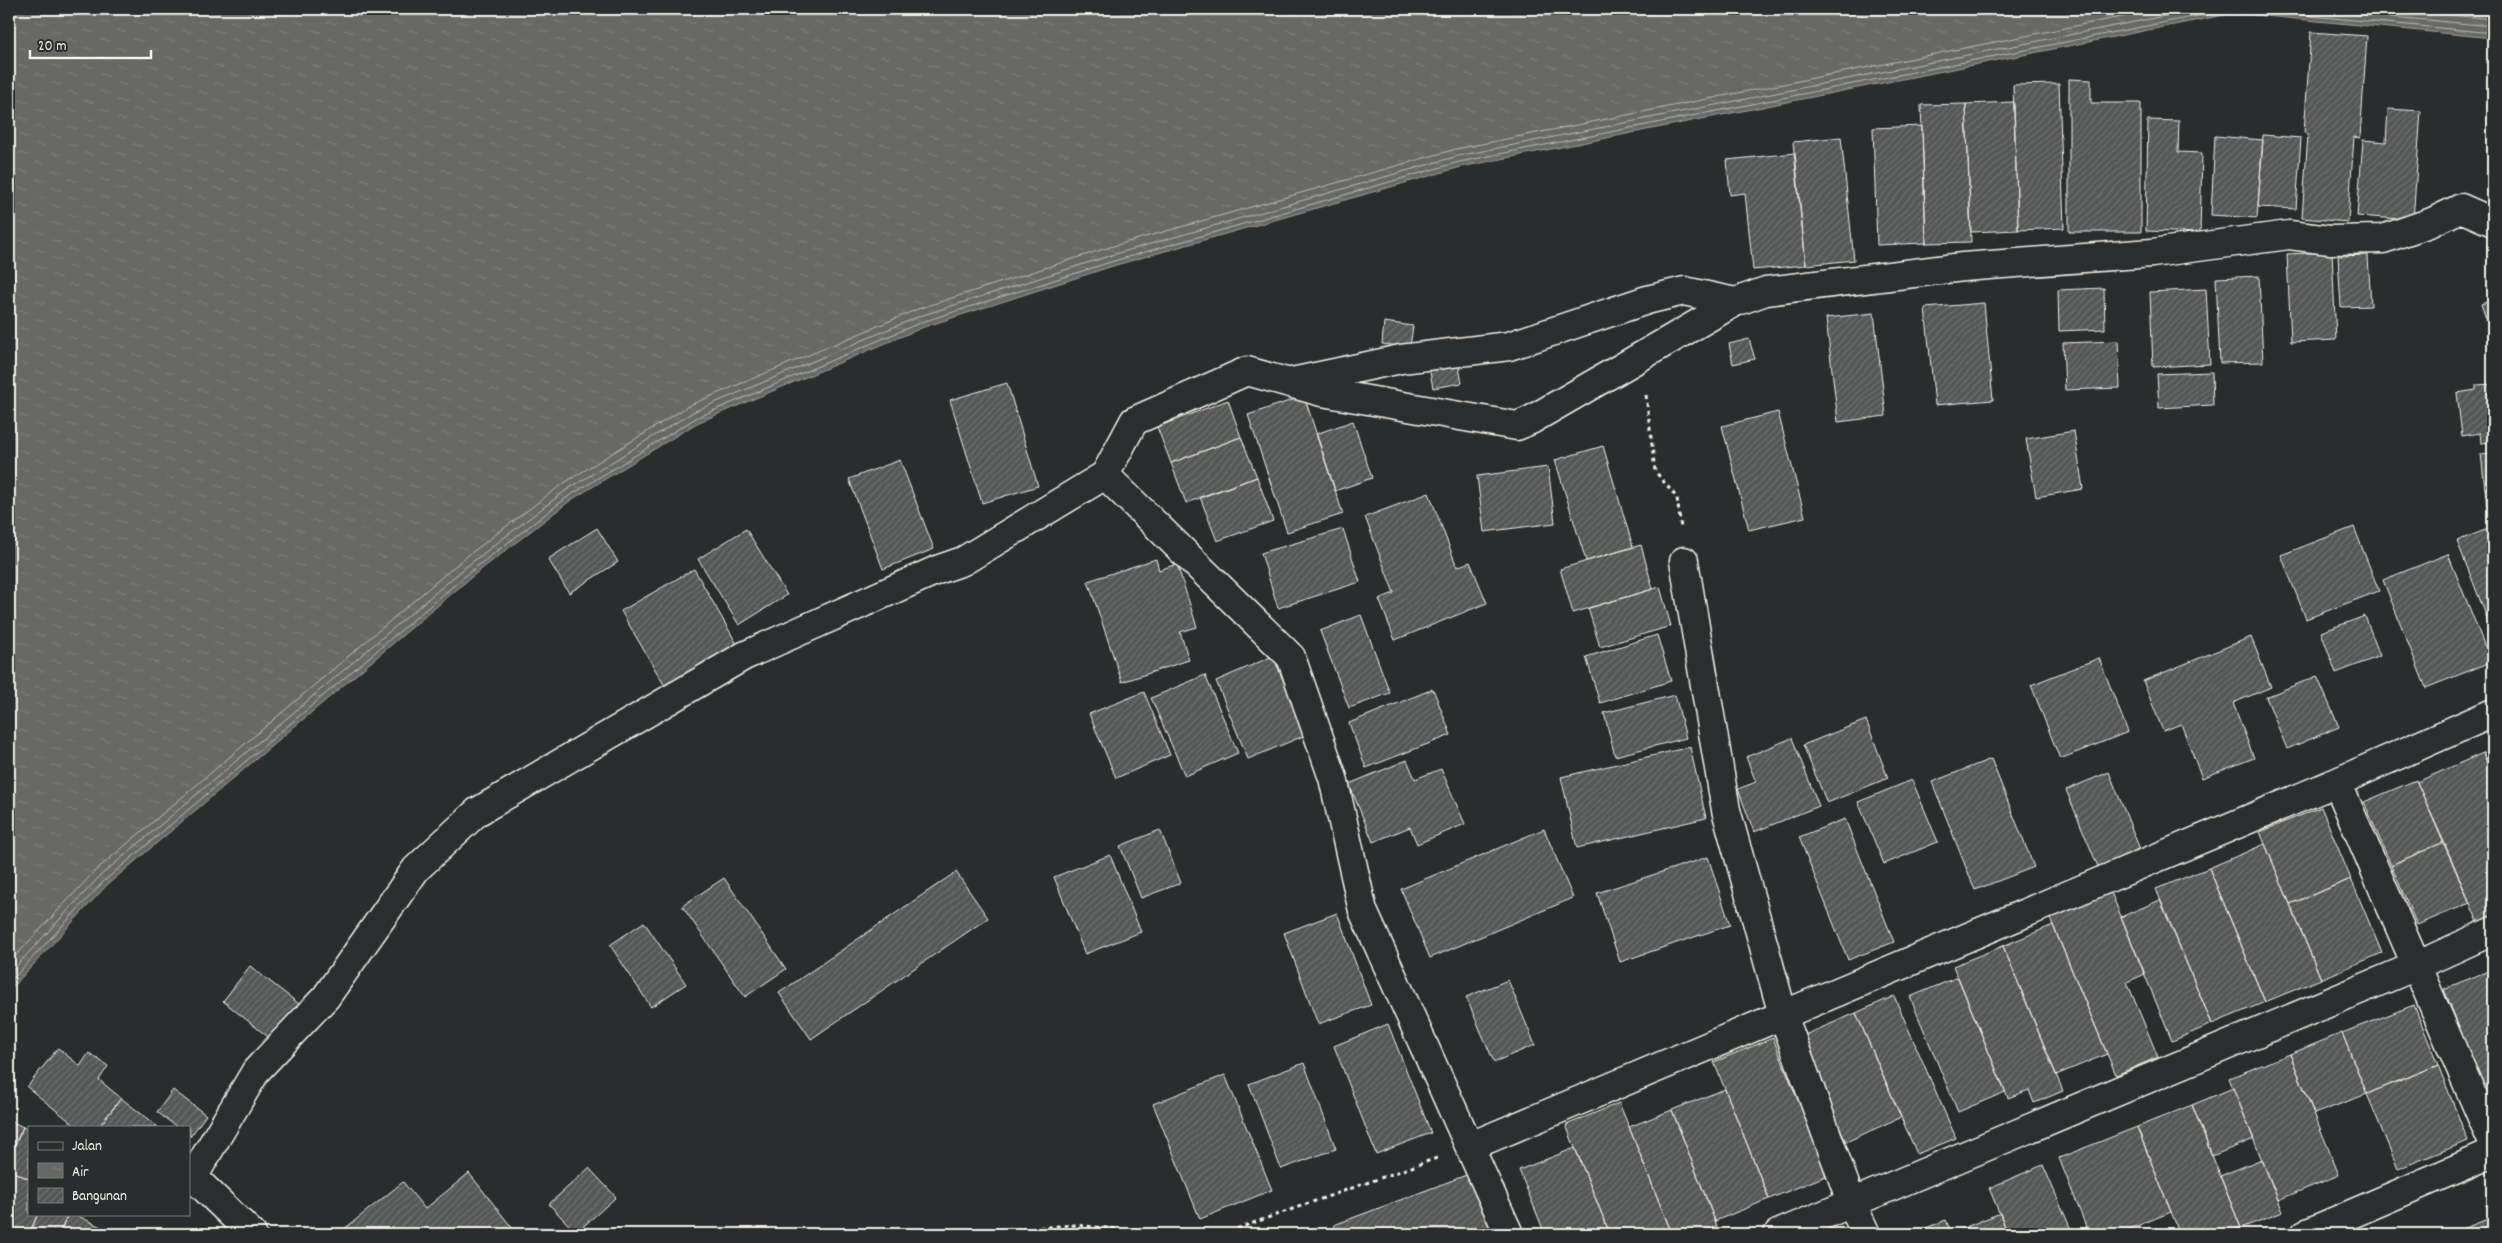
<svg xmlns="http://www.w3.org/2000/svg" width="2502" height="1243" font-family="Dekko,sans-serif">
<defs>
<pattern id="water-ripples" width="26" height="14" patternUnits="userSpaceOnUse" patternTransform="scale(1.25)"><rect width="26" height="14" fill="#676866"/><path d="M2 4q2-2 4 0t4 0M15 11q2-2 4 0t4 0" fill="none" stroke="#7d7e7c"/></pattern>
<pattern id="building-hatch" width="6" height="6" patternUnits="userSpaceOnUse" patternTransform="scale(1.25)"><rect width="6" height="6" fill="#555756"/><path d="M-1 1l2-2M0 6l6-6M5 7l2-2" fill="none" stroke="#6e706e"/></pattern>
</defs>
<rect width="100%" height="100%" fill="#2a2d2e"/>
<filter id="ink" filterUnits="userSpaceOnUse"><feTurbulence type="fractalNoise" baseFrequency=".02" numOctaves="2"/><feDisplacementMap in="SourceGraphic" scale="10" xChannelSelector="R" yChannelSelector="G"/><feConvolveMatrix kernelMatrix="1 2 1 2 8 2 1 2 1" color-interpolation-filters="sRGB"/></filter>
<g filter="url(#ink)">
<path fill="url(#water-ripples)" stroke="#9f9f9a" d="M9,9H2493V38L2234,13L1461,167L1116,265L924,327L697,423L571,500L474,575L107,885L9,991Z"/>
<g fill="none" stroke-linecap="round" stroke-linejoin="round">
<path stroke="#bcbab4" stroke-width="1" d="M2237,9L2493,33
M2303,9L2493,26
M2382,9L2493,19
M9,963L95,871L462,560L561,485L690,405L918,309L1110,247L1456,149L2161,9
M9,974L100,876L467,566L565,491L693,412L920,316L1112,255L1458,156L2200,9
M9,983L104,881L471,571L569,496L696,418L922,322L1114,261L1459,162L2232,9"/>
</g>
<path fill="url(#building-hatch)" stroke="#f4f1e8" d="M2311,32L2367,36L2360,138L2354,137L2348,222L2302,218L2308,134L2304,133Z
M2069,79L2091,80V103H2141V232H2069Z
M2059,84L2064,228L2018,230L2013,85Z
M2014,102L2018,230L1971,232L1966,104Z
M1966,104L1971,242L1926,243L1921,105Z
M2388,109L2421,111L2413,220L2357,216L2363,140L2386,142Z
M2148,120L2179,121L2178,152L2202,153L2200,233L2146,231Z
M1922,126L1926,243L1877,245L1873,128Z
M2263,135L2301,138L2296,209L2258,207Z
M2215,136L2263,140L2257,218L2211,215Z
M1841,137L1854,260L1806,265L1793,142Z
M1795,153L1806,265L1753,270L1745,193L1730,195L1727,160Z
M2332,252L2336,340L2291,342L2287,254Z
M2368,255L2371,306L2341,307L2338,256Z
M2259,276L2263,362L2220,363L2216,278Z
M2104,288L2105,329L2059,331L2058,290Z
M2206,289L2210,364L2153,367L2150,292Z
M2493,300V339L2481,304Z
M1984,303L1993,400L1935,405L1925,308Z
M1874,313L1886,416L1838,422L1826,318Z
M1384,322L1413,326L1410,347L1382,344Z
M1749,339L1755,359L1733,364L1729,344Z
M2118,341L2120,388L2065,390L2063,343Z
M1458,362L1462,383L1433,388L1429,367Z
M2212,372L2213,405L2159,408L2157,374Z
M1007,383L1038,486L982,503L950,400Z
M2493,384V442L2481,443L2480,433L2462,436L2457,393L2476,390V385Z
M1304,396L1343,514L1287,532L1248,415Z
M1228,400L1241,437L1171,463L1157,427Z
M1778,412L1805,517L1749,530L1722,426Z
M1353,421L1372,478L1335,491L1316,434Z
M2074,431L2083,489L2036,497L2026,439Z
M1241,437L1257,477L1186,503L1171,463Z
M1603,446L1633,547L1586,561L1555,460Z
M2493,453V506L2487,507L2481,454Z
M900,460L934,549L883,569L849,479Z
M1548,467L1555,523L1484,532L1477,476Z
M1257,477L1273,521L1217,541L1200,497Z
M1429,493L1457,567L1470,562L1487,603L1395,640L1379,599L1394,593L1365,517Z
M2354,527L2379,591L2306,619L2281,555Z
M2493,527V633L2457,541Z
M597,528L618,562L569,593L548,559Z
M746,529L787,595L739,625L698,559Z
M1343,529L1360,582L1278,608L1261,553Z
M1641,545L1653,589L1573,613L1560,569Z
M2448,554L2491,662L2426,688L2383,580Z
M1156,559L1159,570L1177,564L1197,627L1180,632L1189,660L1122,682L1088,581Z
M694,569L738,646L666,688L621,611Z
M1660,587L1671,626L1600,647L1588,608Z
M1361,615L1390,693L1349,708L1320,631Z
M2365,616L2380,656L2336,673L2321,632Z
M1657,635L1671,681L1600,703L1586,657Z
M2251,637L2271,687L2233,703L2254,758L2202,778L2181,724L2163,731L2143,681Z
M1273,656L1306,735L1248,759L1216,681Z
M2099,658L2128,732L2060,759L2031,685Z
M1205,675L1238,753L1185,776L1151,698Z
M2317,676L2339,727L2287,749L2266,697Z
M1433,689L1451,735L1366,768L1349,723Z
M1144,692L1170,755L1116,778L1089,714Z
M1675,695L1686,738L1615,756L1604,713Z
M1866,720L1888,778L1827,803L1803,745Z
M1792,738L1819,806L1754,832L1738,789L1756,782L1746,757Z
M1690,747L1706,818L1577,848L1561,777Z
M2493,749V776L2483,753Z
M2483,753L2493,776V916L2478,922L2417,782Z
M1991,759L2034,867L1975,890L1932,782Z
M1407,760L1415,779L1441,769L1465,824L1417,844L1410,827L1373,842L1349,784Z
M2109,772L2141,852L2099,869L2066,790Z
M1912,780L1938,842L1884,864L1858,802Z
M2416,780L2444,842L2391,865L2364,802Z
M2321,807L2351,879L2290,904L2260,832Z
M1845,819L1894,942L1848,960L1799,837Z
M1544,829L1573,898L1430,958L1401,889Z
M1160,830L1181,883L1141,898L1120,846Z
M2444,842L2470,903L2417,925L2391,865Z
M2265,844L2321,979L2265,1002L2209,868Z
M1110,855L1141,932L1085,954L1054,877Z
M1708,857L1730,925L1620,962L1597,893Z
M2209,868L2265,1002L2212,1024L2156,889Z
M956,872L988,918L811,1039L779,993Z
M724,878L786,969L745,997L682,906Z
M2351,879L2382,953L2321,979L2290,904Z
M2110,890L2145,974L2127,982L2158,1057L2116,1075L2049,916Z
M2160,900L2212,1024L2172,1041L2121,917Z
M1337,913L1371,1005L1318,1024L1284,933Z
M644,922L686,984L651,1007L610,945Z
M2053,925L2107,1054L2056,1075L2003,946Z
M2003,946L2063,1091L2034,1103L2029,1090L2008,1098L1953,966Z
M250,966L299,1004L272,1040L223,1001Z
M2493,969V1113L2444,989Z
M1958,977L2005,1092L1958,1112L1910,997Z
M1508,980L1535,1045L1494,1062L1466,997Z
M1894,996L1956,1138L1917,1154L1856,1013Z
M2414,1005L2438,1065L2367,1094L2342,1033Z
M1856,1013L1901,1117L1846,1142L1800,1037Z
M1388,1024L1431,1133L1376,1154L1334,1046Z
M2342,1033L2367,1094L2314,1114L2290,1054Z
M1773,1038L1828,1175L1769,1199L1714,1062Z
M58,1048L80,1066L89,1053L108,1066L99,1080L121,1098L99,1127H77L27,1087Z
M2290,1054L2339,1175L2278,1200L2229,1078Z
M1304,1063L1336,1149L1281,1169L1249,1084Z
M2438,1065L2468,1141L2398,1169L2367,1094Z
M1225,1075L1272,1190L1200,1219L1153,1104Z
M2233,1088L2254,1139L2212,1156L2192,1105Z
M1725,1089L1769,1199L1715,1221L1672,1110Z
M173,1090L206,1115L190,1137L189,1127H177L157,1112Z
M121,1098L158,1127H99Z
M1619,1103L1629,1127L1672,1234H1610L1575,1148L1566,1125Z
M2192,1105L2241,1228L2226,1234H2180L2137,1127Z
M1672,1110L1717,1226L1696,1234H1672L1629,1127Z
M9,1120L23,1127L9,1158Z
M23,1127L29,1129V1179L9,1170V1158Z
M2137,1127L2171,1212L2117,1234H2089L2059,1158Z
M1575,1148L1610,1234H1545L1519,1170Z
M2262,1159L2283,1212L2241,1228L2220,1176Z
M2043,1165L2073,1234H2008L1989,1188Z
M589,1168L616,1197L576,1233L549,1204Z
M9,1170L29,1179V1214H38L29,1234H9Z
M469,1173L517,1234H338L403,1182L425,1209Z
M1469,1174L1492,1234H1337L1334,1225Z
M2000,1213L2008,1234H1952L1951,1233Z
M38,1214H68L59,1234H29Z
M68,1214H74L101,1227L98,1234H59Z
M2493,1217V1234H2449Z
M1946,1220L1952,1234H1911Z"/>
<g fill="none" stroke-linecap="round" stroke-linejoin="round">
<g stroke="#f4f1e8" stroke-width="31">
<path id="minor" d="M1292,382L1401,359L1509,346L1647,300L1684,291L1735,302
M1105,475L1291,657L1333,778L1363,911L1509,1234
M1684,561L1726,810L1783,1015L1852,1204L1866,1234
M2337,782L2493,1143
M1471,1146L2337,782L2493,713
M252,1234L193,1177L256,1071L326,997L416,869L477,812L744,656L937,570L963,561L1105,475L1134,421L1247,371L1322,392L1517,426L1531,420L1735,302L1766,291L1963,267L2152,253L2289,235L2330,240L2383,239L2432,222L2461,208L2493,222
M1778,1234L2416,966L2493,931
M2305,1234L2493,1153"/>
</g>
<path stroke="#f4f1e8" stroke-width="3" stroke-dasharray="4 4" stroke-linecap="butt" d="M1646,395L1655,471L1677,498L1681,528
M952,1234L1074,1225L1169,1234
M1222,1234L1437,1158"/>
<use href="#minor" stroke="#2a2d2e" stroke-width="28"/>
</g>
</g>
<rect width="2502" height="1243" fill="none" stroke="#2a2d2e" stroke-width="30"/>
<rect x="15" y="15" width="2472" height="1213" fill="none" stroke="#f4f1e8" stroke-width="2" filter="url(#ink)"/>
<rect x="28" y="1126" width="162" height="90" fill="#2a2d2e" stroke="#7b7b78"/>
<rect x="38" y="1142" width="25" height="8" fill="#2a2d2e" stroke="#7b7b78"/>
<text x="72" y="1150" font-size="15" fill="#f4f1e8">Jalan</text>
<rect x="38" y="1163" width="25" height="15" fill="url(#water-ripples)" stroke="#7b7b78"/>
<text x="72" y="1176" font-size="15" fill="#f4f1e8">Air</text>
<rect x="38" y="1188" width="25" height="15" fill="url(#building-hatch)" stroke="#7b7b78"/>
<text x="72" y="1200" font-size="15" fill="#f4f1e8">Bangunan</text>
<path d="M30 50v8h121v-8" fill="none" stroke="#f4f1e8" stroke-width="2.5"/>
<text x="38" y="50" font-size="15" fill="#f4f1e8" stroke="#2a2d2e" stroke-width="4" paint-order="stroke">20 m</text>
</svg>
